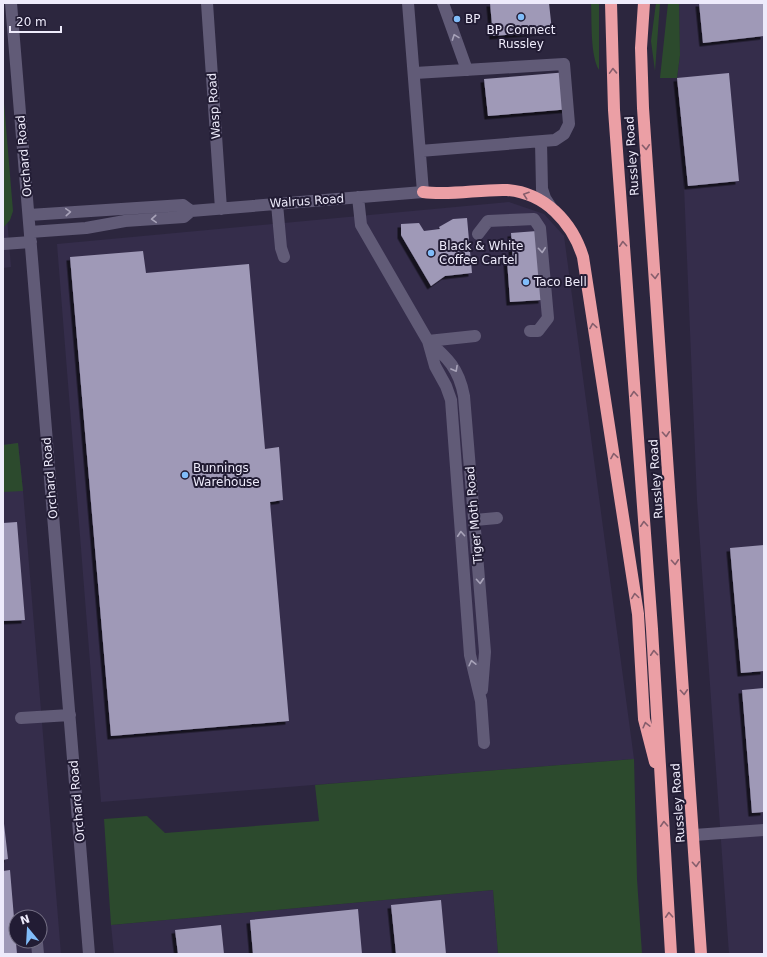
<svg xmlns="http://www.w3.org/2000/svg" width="767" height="957" font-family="'DejaVu Sans',sans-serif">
<defs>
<filter id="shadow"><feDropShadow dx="-3.5" dy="3.5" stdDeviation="0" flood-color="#0009"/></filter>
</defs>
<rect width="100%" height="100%" fill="#2c263e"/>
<path fill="#352d4b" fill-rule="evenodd" d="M679,3H764V954H729L697,500L684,186L677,78L680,55Z
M3,167L11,267L3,268Z
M509,202L544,214L564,236L634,759L101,802L57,244Z
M18,443L23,491L61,954H3V445ZM16,917H40V941H16Z
M493,890L498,954H114L111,925Z"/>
<path fill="#2c4a2d" d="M591,3H599V70C590,55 592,20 591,3Z
M656,3H660L655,71L651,41Z
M668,3H679L680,55L677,78H660Z
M3,91L13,211L10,220L3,228Z
M18,443L23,491L3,492V445Z
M634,759L637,879L642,954H498L493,890L111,925L104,819L147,816L165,833L319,821L315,785Z"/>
<path fill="#9f99b7" filter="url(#shadow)" d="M490,3H549L552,31L493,36Z
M699,3H764V36L703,43Z
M568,72L571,109L488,116L484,79Z
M729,73L739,181L688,186L677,78Z
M467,218L472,273L445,276L431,286L401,235V224L419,223L424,231L440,229L439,227L453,219Z
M537,231L542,300L510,302L507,260H513L511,233Z
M143,251L146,273L249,264L265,449L279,447L283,500L270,502L289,721L111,736L70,257Z
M17,522L25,620L3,621V523Z
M764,545V671L741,673L730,548Z
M764,688V812L752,813L742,690Z
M3,815L8,859L3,860Z
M10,870L17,954H3V871Z
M441,900L446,954H396L391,905Z
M358,909L362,954H253L250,920Z
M221,925L224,954H178L175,930Z"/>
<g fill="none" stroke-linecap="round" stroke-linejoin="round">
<path stroke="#615b77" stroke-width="12" d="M11,3L89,954
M207,3L221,209
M443,3L467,70
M415,73L564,64L569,124L564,134L555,140L420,151
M541,142L542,189L545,198L552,209
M358,197L361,225L428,341L435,366L446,386L451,400L470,655L481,701L484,743
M277,204L281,248L284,257
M29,215L183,205L191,211
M30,232L86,228L125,221L184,217L191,211L423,192L408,3
M478,234L488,221L534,219L540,228L548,318L538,331H530
M3,244L31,242
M428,341C448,358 459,369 464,396L485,652L482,690
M428,341L475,336
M475,520L497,518
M21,718L70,715
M694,835L764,830
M37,943L38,954"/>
<path stroke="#eb9fa5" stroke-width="12" d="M611,3L614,110L652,629L671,954
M644,3L641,48L643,108L701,954
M423,192C451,196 479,189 507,190C545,193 572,222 583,257L638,614L644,719L655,762"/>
</g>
<defs><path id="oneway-chevron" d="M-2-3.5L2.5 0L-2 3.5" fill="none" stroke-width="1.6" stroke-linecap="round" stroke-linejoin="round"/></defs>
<g stroke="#a8a3b9">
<use href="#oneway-chevron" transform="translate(455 37) rotate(-110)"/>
<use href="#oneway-chevron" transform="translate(68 212) rotate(-4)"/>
<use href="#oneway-chevron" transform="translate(154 219) rotate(176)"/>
<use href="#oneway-chevron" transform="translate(542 250) rotate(85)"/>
<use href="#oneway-chevron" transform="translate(455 369) rotate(61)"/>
<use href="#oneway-chevron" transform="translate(461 534) rotate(-94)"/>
<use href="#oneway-chevron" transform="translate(480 581) rotate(86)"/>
<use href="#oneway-chevron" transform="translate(472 663) rotate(-103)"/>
</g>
<g stroke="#865e6c">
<use href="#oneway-chevron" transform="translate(613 71) rotate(-92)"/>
<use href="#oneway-chevron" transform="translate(646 147) rotate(86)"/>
<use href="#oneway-chevron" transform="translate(526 195) rotate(-161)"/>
<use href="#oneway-chevron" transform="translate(623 244) rotate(-94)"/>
<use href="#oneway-chevron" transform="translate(655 276) rotate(86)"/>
<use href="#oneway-chevron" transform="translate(593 326) rotate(-99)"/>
<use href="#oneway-chevron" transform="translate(634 394) rotate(-94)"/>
<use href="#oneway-chevron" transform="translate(666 434) rotate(86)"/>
<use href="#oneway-chevron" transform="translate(614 456) rotate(-99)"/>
<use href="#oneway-chevron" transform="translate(644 524) rotate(-94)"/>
<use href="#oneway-chevron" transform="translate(675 562) rotate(86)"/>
<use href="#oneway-chevron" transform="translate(635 596) rotate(-98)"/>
<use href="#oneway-chevron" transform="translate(654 653) rotate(-94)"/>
<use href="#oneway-chevron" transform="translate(684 692) rotate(86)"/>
<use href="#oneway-chevron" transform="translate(646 725) rotate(-104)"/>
<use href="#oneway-chevron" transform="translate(664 824) rotate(-93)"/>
<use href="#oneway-chevron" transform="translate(696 864) rotate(86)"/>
<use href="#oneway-chevron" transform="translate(669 915) rotate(-93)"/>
</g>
<g fill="#81bdfa" stroke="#221c34" stroke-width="1.5">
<circle cx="521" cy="17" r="4"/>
<circle cx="457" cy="19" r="4"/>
<circle cx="431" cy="253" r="4"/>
<circle cx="526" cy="282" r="4"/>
<circle cx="185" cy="475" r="4"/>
</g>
<g text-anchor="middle" stroke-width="4" stroke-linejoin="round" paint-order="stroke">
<g font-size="12" fill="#eeebfb" stroke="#221c34" text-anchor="start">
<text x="465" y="23">BP</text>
<text x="521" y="34" text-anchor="middle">BP Connect<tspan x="521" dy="14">Russley</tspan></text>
<text x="439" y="250">Black &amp; White<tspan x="439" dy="14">Coffee Cartel</tspan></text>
<text x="534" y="286">Taco Bell</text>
<text x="193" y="472">Bunnings<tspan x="193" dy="14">Warehouse</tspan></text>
</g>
<g font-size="12" fill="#eeebfb" stroke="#221c34">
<text transform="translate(214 106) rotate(-94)" y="4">Wasp Road</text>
<text transform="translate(24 156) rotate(-95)" y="4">Orchard Road</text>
<text transform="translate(632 156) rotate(-94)" y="4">Russley Road</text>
<text transform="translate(307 201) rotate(-4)" y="4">Walrus Road</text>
<text transform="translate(50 478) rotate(-95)" y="4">Orchard Road</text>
<text transform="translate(656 479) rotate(-94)" y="4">Russley Road</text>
<text transform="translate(474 515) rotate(-95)" y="4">Tiger Moth Road</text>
<text transform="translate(77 801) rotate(-95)" y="4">Orchard Road</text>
<text transform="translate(678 803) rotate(-94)" y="4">Russley Road</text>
</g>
</g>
<rect width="767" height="957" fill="none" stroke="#eeebfb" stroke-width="8"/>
<g transform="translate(28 929) rotate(342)"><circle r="19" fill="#221c34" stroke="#746f84"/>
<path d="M0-3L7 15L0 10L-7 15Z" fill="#81bdfa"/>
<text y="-6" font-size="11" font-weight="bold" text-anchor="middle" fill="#eeebfb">N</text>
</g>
<path d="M10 26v6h51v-6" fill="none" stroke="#eeebfb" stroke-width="2"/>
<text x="16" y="26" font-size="12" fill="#eeebfb" stroke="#221c34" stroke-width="3" paint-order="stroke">20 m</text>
</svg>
